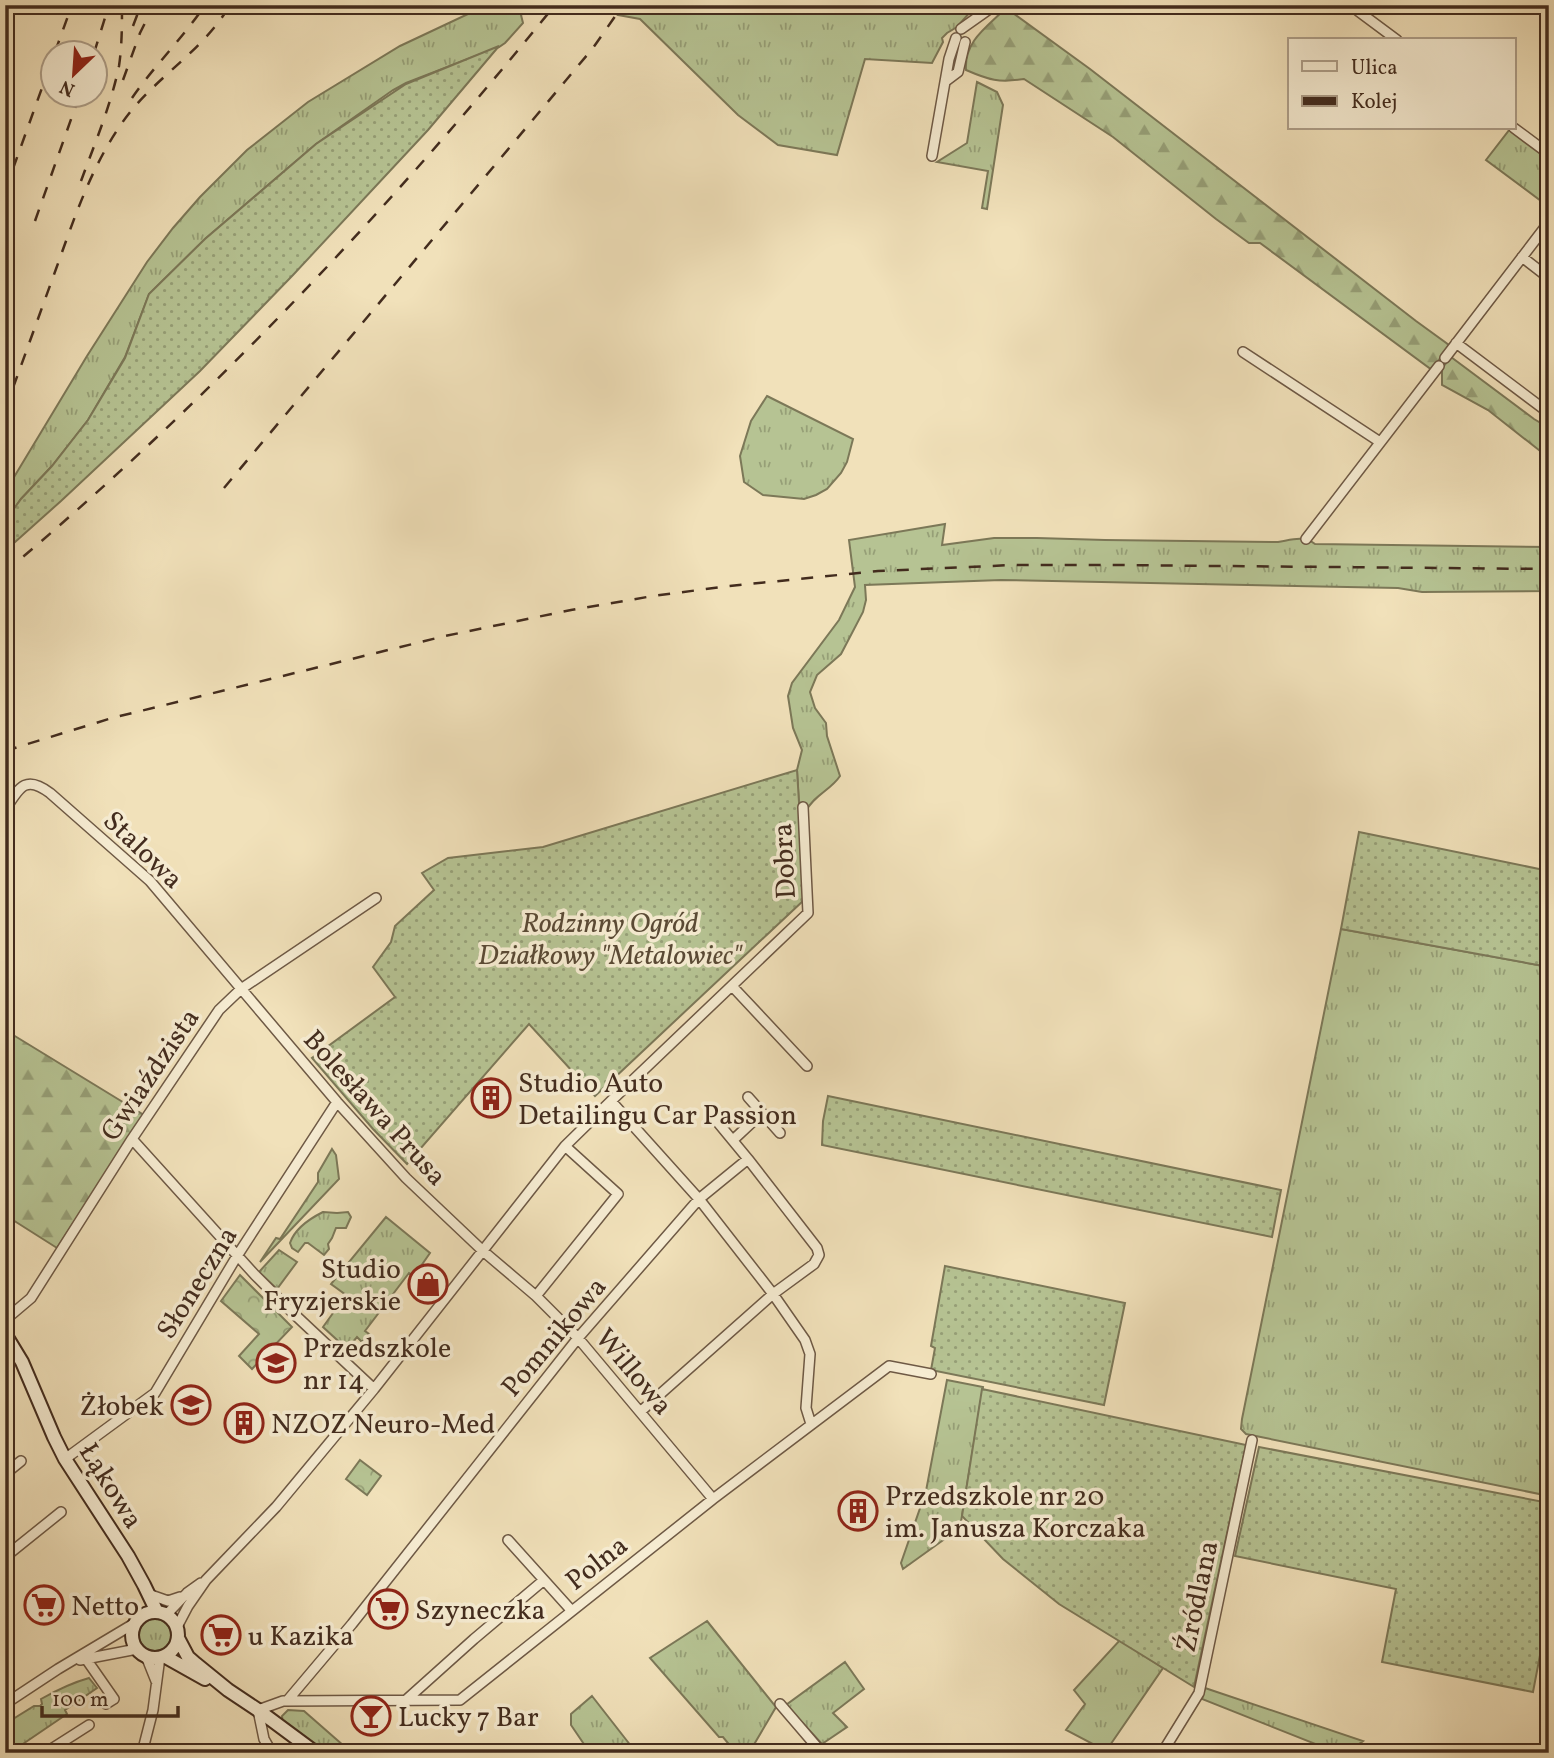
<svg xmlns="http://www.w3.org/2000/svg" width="1554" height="1758" font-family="Vollkorn,serif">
<defs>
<pattern id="grass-tufts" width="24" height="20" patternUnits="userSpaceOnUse" patternTransform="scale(1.75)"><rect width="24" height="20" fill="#b6c393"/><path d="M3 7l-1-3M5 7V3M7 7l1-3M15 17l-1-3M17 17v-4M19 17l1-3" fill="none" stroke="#969f77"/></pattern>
<pattern id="forest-firs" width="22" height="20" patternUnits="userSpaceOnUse" patternTransform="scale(1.75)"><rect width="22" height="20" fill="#b6c393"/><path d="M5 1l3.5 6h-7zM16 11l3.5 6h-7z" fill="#969f77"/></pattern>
<pattern id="park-crowns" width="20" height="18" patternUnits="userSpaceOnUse" patternTransform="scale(1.75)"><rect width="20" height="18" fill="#b6c393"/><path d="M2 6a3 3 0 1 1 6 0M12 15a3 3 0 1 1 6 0" fill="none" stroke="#969f77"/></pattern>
<pattern id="garden-dots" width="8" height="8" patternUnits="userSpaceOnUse" patternTransform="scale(1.75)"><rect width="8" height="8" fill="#b6c393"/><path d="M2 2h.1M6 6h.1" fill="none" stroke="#969f77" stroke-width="1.8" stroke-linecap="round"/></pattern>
</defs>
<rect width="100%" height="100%" fill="#f1e1ba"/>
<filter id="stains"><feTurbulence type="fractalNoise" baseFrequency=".00286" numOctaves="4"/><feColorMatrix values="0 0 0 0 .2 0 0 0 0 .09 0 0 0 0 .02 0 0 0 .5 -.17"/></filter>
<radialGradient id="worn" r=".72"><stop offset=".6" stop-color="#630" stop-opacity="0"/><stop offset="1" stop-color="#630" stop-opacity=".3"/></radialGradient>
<path fill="url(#grass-tufts)" stroke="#7c7858" stroke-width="2" d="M487,5H526L529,10L521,15L523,23L505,43L499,47L406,83L393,90L316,144L205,239L149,294L125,357L88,420L52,466L21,499L5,522V492L87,356L147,262L173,228L200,197L247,150L308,102L400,46Z
M624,5H964L972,10L957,27L947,33L942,38L943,42L932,63L865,59L837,155L778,145L738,115L640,19L618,15Z
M977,82L997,92L1003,105L987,209L982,208L988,171L937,162L967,143Z
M1510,129L1549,159V207L1486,160Z
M767,396L853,439L847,462L841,473L827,489L816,495L804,499L763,495L744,482L740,456L751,421Z
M945,524L942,545L994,538H1037L1105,540L1278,542C1291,540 1304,535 1315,544L1549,547V591L1422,592L1398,588L1001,580L865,585L866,600L863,612L841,654L817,675L810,692L815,708L826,723L827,736L840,776C831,790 814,795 806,811L799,806L797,770L802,750L793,728L788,696L792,683L839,620L855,587L849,540Z
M1341,929L1549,967V1496L1246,1434L1241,1429L1242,1419Z
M332,1149L336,1155L339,1179L260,1262L276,1238L280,1239L318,1182V1173Z
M323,1212L337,1213L348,1212L351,1217L346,1228H336L332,1238L328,1244L329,1249L324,1255L308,1243H305L298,1252L292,1248L290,1243C295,1228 309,1219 323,1212Z
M386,1217L430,1253L414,1276L409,1273L365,1331L369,1334L362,1342L357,1337L347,1349L323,1327L346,1295L331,1284Z
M279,1250L297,1262L277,1289L259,1272Z
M947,1380L983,1387L960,1528L903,1569L901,1563L926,1491Z
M139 1635a16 16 0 1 1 32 0a16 16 0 1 1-32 0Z
M707,1621L776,1707L749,1753H736L723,1737H719L650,1658Z
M1120,1640L1163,1668L1106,1751L1066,1730L1085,1704L1074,1690Z
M845,1662L864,1689L833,1713L847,1727L822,1744L786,1705Z
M89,1678L97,1688L65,1710L67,1714L14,1750C4,1740 5,1738 5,1724L34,1706H40L42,1704L41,1699C57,1690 71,1683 89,1678Z
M1205,1688L1363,1741L1351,1750L1338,1753L1202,1699Z
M592,1696L631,1746L621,1753H590L571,1725V1714Z
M288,1710L304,1711L352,1753H324L283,1724L282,1716Z"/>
<path fill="url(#forest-firs)" stroke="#7c7858" stroke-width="2" d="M1006,8L1090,69L1416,321L1449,345L1432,370L1260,243H1249L1216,219L1113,137L1024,79C999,83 989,80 966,70C964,41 987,27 1006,8Z
M1451,357L1534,419L1549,428V458L1488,410L1442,385V368Z
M5,1030L144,1115L57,1248L5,1215Z"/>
<path fill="url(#park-crowns)" stroke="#7c7858" stroke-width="2" d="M240,1275L292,1327L252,1369L239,1356L259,1334L221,1301Z
M360,1460L381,1476L367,1495L346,1479Z"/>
<path fill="url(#garden-dots)" stroke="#7c7858" stroke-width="2" d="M499,46L428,130L293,275L200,371L61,501L5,551V521L21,499L52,466L88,420L125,358L149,294L205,239L316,144L406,84Z
M797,770L805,899L595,1096L529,1024L407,1164L373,1129L312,1058L395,997L373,967L391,942L395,926L434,890L422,873L448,858L543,847Z
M1359,832L1549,871V967L1341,929Z
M828,1096L1281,1190L1272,1237L822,1145L823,1121Z
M945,1266L1125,1303L1104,1405L931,1370L935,1348L931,1346Z
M982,1389L1246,1445L1194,1687L1059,1604L1003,1559L962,1516Z
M1259,1447L1549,1503V1608L1533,1692L1382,1662L1396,1589L1235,1556Z"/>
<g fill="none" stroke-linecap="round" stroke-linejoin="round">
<g stroke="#6e5945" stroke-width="12">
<path id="minor" d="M1358,11L1397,40
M961,29L995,5
M946,81L958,72L965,42
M1514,128L1549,154
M932,156L949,59L956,38
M1522,257L1549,278
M1456,343L1545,410L1549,405
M1243,352L1380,442
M1445,358L1549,222
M1306,539L1439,366
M5,810C19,788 25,774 50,793L150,881L337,1102L406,1178L483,1251L536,1296L578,1338L713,1499
M732,986L807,1066
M748,1097L780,1133
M611,1101L699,1199L773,1294L805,1340L810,1354L806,1408L811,1424
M132,1139L255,1275L293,1313L374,1389
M733,1140L762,1113
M536,1296L618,1194L565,1146
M5,1320L31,1298L132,1139L219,1010L241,989L376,898
M640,1412L773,1294L814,1264L819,1255L817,1248L748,1159L710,1113
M65,1459L155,1393L237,1256L337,1102
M5,1474L21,1461
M508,1540L544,1580
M5,1557L61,1512
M148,1594L168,1601L180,1597
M163,1613L170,1611L187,1593L201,1583
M177,1627L188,1606L206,1580L276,1507L374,1389L565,1146L611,1101L808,913L803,807
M84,1656L114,1699L106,1704
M146,1656L156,1681
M80,1660L137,1649
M406,1700L474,1639L544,1580L571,1610
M287,1701L352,1624L578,1338L699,1199L748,1159
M5,1704L58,1669L135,1623
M780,1704L822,1753
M45,1753L89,1725
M142,1753L153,1710L160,1657
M272,1753L264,1739L258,1710L283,1701L460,1700L713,1499L889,1366L931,1374
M1162,1753L1199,1693L1252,1440"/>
</g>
<g stroke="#432c1e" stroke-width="16">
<path id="secondary" d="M5,1334L22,1362L54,1437L65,1459L128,1556L144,1585L157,1612
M132 1635a23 23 0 1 1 46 0a23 23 0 1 1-46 0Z
M178,1638L188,1657L196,1664L228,1690L258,1710L316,1753
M164,1656L205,1679"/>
</g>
<use href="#minor" stroke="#f6ecd2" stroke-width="9"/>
<use href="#secondary" stroke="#f6ecd2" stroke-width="12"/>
<path stroke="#432c1e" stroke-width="2.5" stroke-dasharray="12 12" stroke-linecap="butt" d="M133,26L141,5
M55,52L72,5
M94,53L109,5
M123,80L140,33L154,5
M132,98C154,66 183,38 205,5
M81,181C95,143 111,105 119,66C122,46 122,25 122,5
M5,191L52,60
M35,221L80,94
M5,410C22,363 39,316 56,269C74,219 91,167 122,123C153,78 202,53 230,5
M224,488L593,48L623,5
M5,572C207,403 389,210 555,5
M5,751L112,718L445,636L571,610L653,596L729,586L878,571L1013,565H1113L1549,569"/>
</g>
<defs>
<g id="building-ring" transform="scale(2.0125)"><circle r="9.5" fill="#f6ecd2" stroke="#8f2418" stroke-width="1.5"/><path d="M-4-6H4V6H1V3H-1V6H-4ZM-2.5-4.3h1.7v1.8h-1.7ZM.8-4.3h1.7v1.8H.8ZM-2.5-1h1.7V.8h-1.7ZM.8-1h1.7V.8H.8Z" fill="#8f2418"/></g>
<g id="shop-ring" transform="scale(2.0125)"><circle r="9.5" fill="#f6ecd2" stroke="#8f2418" stroke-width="1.5"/><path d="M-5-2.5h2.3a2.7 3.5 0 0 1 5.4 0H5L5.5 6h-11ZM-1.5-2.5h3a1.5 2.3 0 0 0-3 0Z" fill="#8f2418"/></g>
<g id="school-ring" transform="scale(2.0125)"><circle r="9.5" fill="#f6ecd2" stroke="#8f2418" stroke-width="1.5"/><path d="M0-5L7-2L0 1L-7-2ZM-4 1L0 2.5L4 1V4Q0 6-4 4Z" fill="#8f2418"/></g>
<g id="supermarket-ring" transform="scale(2.0125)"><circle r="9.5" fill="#f6ecd2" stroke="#8f2418" stroke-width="1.5"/><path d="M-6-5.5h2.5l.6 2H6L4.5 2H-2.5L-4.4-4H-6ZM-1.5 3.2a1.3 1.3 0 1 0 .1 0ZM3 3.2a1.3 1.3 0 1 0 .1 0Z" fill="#8f2418"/></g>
<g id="bar-ring" transform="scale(2.0125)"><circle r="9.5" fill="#f6ecd2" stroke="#8f2418" stroke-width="1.5"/><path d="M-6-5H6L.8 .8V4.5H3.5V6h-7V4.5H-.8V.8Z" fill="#8f2418"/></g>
</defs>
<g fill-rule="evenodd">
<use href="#building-ring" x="491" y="1098"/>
<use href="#shop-ring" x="428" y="1284"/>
<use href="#school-ring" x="276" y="1363"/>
<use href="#school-ring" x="191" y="1405"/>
<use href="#building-ring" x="244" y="1423"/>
<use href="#building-ring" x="858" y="1511"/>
<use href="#supermarket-ring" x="44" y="1605"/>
<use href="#supermarket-ring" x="388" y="1609"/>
<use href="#supermarket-ring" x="221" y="1635"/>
<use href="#bar-ring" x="371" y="1716"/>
</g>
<g text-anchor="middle" stroke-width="7" stroke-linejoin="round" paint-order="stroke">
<g font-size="28" fill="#432c1e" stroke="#f6ecd2">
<text transform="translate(144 849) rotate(44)" y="10">Stalowa</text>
<text transform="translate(783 861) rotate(-93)" y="10">Dobra</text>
<text transform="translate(149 1074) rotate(-56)" y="10">Gwiaździsta</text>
<text transform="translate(376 1107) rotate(48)" y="10">Bolesława Prusa</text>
<text transform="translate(196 1282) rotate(-58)" y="10">Słoneczna</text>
<text transform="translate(553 1336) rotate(-50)" y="10">Pomnikowa</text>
<text transform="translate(635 1371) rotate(50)" y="10">Willowa</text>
<text transform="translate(112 1485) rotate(58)" y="10">Łąkowa</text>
<text transform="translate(596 1562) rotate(-38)" y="10">Polna</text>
<text transform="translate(1196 1596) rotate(-78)" y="10">Źródlana</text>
</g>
<g font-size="28" font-style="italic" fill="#5a4a35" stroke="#f6ecd2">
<text x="610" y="932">Rodzinny Ogród<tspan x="610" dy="32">Działkowy "Metalowiec"</tspan></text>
</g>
<g font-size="28" fill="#432c1e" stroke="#f6ecd2" text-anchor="start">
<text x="518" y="1092">Studio Auto<tspan x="518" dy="32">Detailingu Car Passion</tspan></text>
<text x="401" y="1278" text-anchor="end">Studio<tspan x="401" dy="32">Fryzjerskie</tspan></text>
<text x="303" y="1357">Przedszkole<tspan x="303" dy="32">nr 14</tspan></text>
<text x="164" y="1415" text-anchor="end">Żłobek</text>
<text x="271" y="1433">NZOZ Neuro-Med</text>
<text x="885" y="1505">Przedszkole nr 20<tspan x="885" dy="32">im. Janusza Korczaka</tspan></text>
<text x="71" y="1615">Netto</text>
<text x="415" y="1619">Szyneczka</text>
<text x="248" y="1645">u Kazika</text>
<text x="398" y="1726">Lucky 7 Bar</text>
</g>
</g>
<rect width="1554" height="1758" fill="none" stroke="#f1e1ba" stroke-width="28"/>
<rect x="7" y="7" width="1540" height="1744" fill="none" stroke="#432c1e" stroke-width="3.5"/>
<rect x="14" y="14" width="1526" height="1730" fill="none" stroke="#432c1e" stroke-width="2"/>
<rect x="1288" y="38" width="228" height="91" fill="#f6ecd2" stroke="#ae9f8a" stroke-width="2"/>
<rect x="1302" y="61" width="35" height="10" fill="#f6ecd2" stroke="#ae9f8a" stroke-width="2"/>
<text x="1351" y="74" font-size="21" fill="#432c1e">Ulica</text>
<rect x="1302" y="96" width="35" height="10" fill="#432c1e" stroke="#ae9f8a" stroke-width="2"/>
<text x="1351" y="108" font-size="21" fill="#432c1e">Kolej</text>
<g transform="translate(74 74) rotate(205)"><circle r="33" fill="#f6ecd2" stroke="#ae9f8a" stroke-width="2"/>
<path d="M0-5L12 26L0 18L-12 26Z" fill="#8f2418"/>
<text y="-10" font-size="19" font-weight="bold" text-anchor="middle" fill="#432c1e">N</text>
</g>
<path d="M42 1706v10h136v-10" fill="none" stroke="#432c1e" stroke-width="3.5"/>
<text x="52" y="1706" font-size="21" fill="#432c1e" stroke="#f6ecd2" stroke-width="5" paint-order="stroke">100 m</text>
<rect width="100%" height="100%" filter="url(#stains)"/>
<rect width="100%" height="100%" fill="url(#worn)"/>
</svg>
